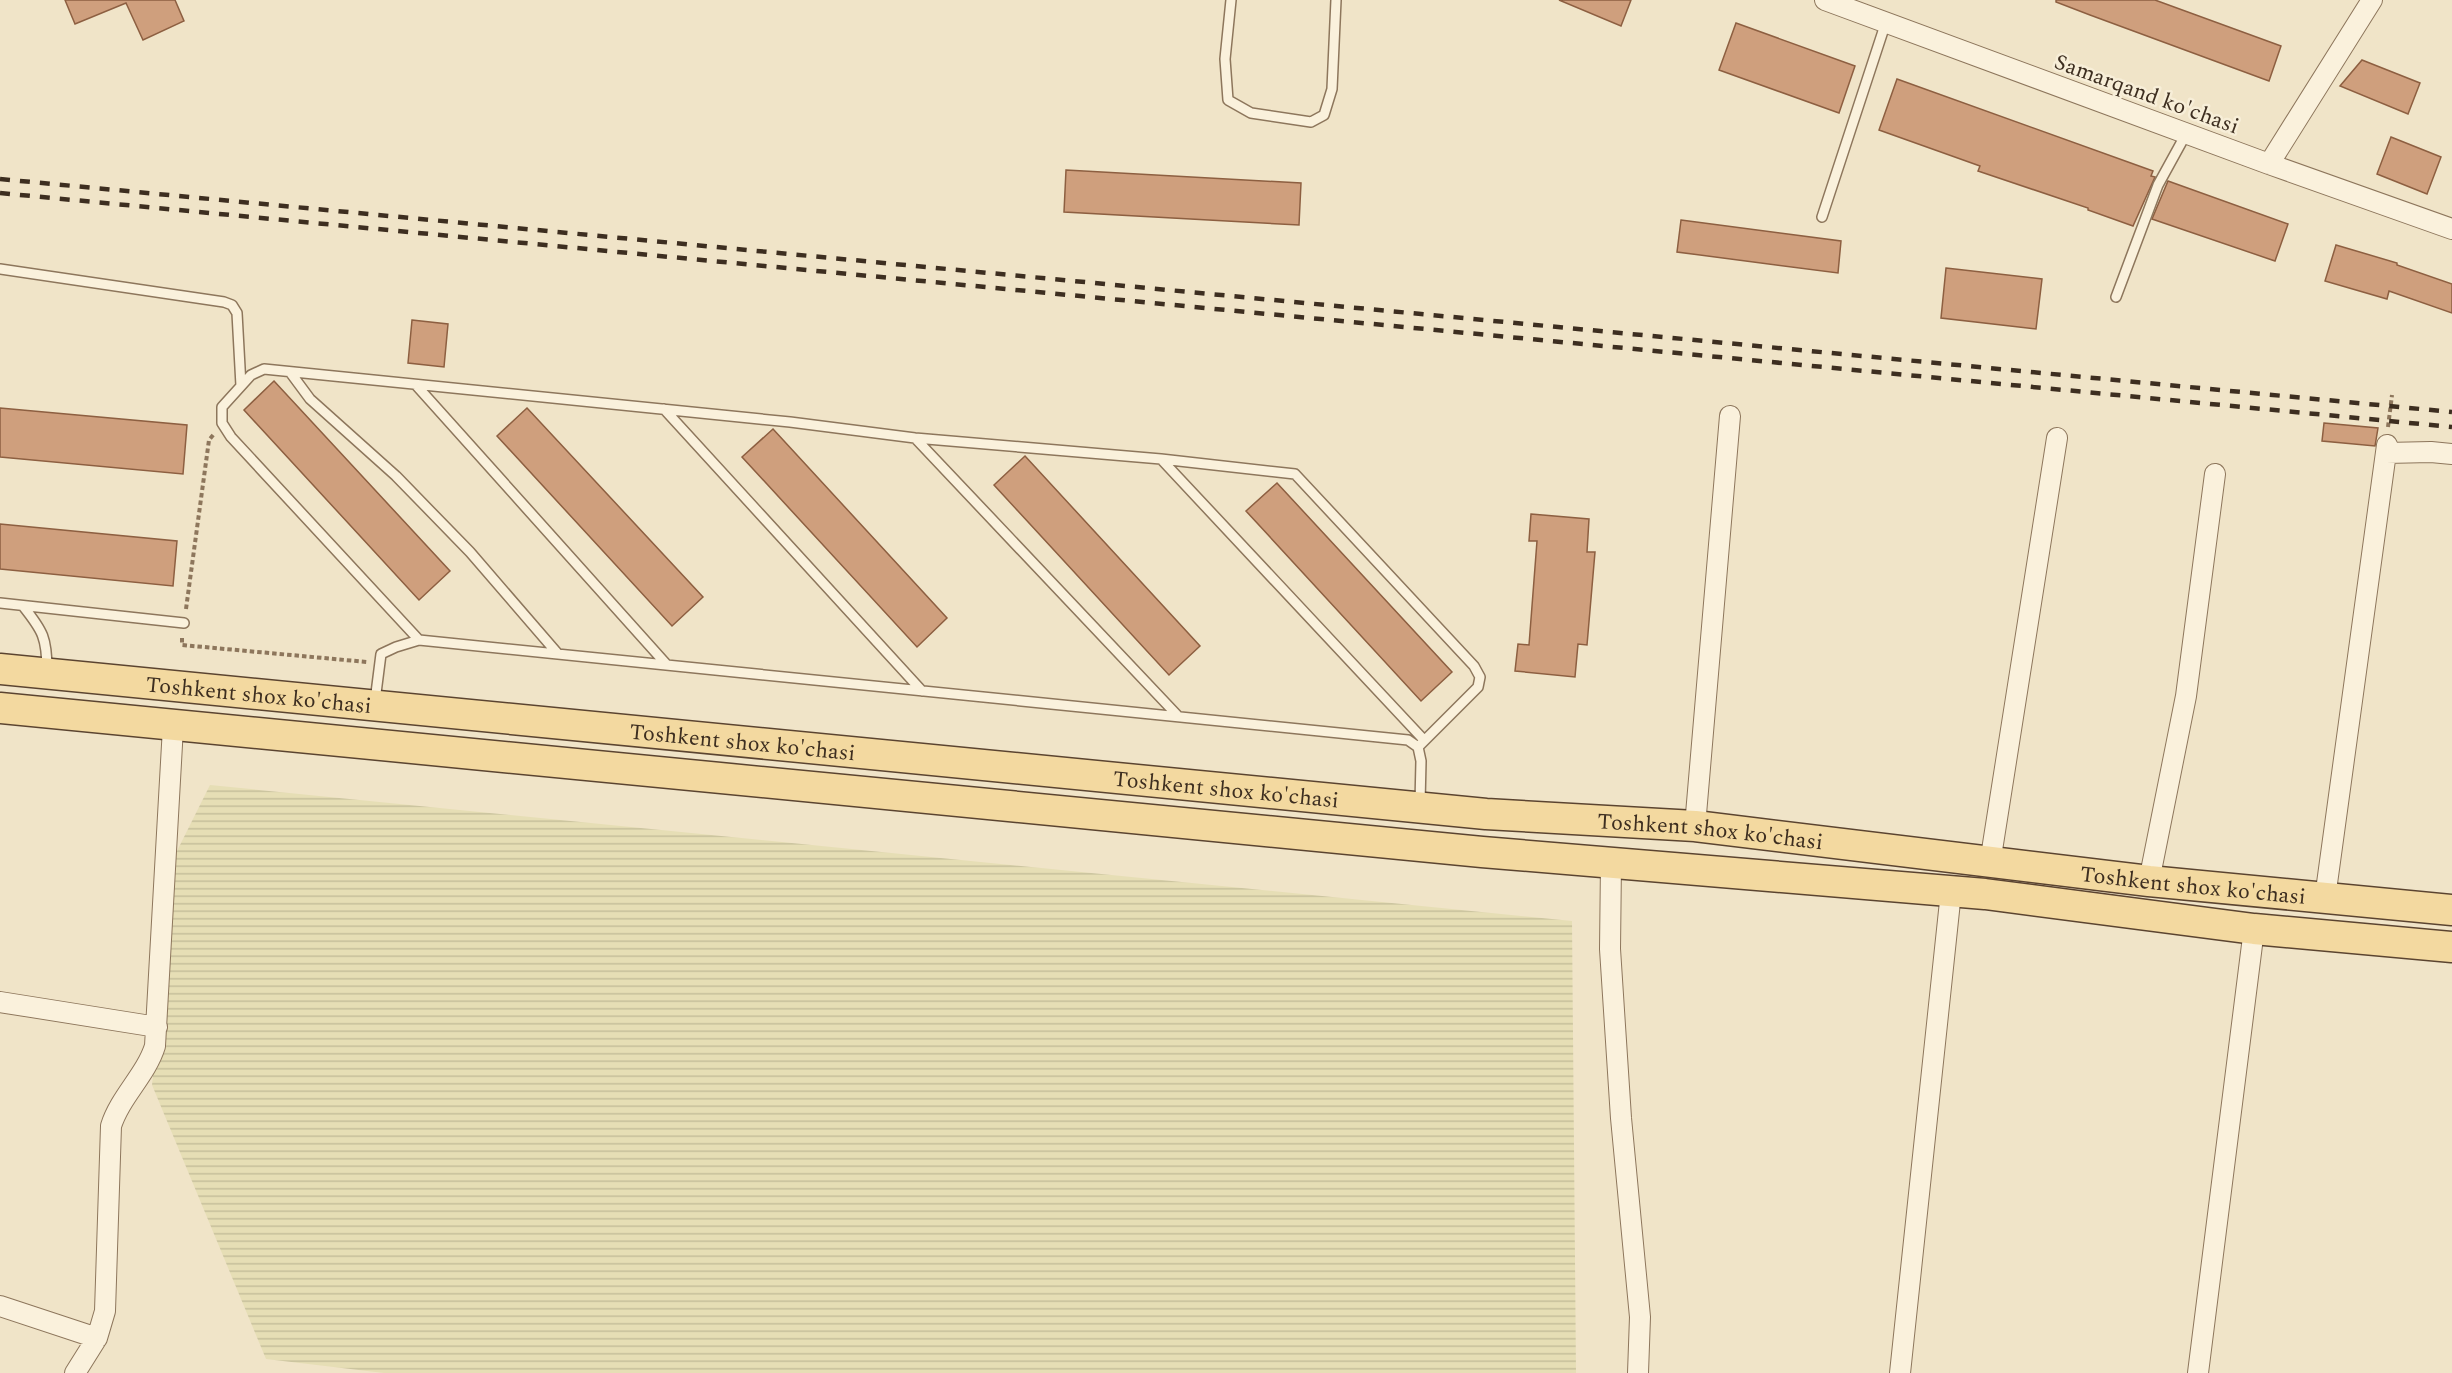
<svg xmlns="http://www.w3.org/2000/svg" width="2452" height="1373" font-family="Spectral,serif">
<defs>
<pattern id="farmland-rules" width="6" height="5" patternUnits="userSpaceOnUse" patternTransform="scale(1.5)"><rect width="6" height="5" fill="#e6deb5"/><path d="M0 2.5h6" fill="none" stroke="#c6bf9b"/></pattern>
</defs>
<rect width="100%" height="100%" fill="#f0e4c8"/>
<path fill="url(#farmland-rules)" d="M210,785L1572,921L1576,1373H384L266,1359L152,1085L176,853Z"/>
<path fill="#cf9f7d" stroke="#8d5f41" stroke-width="1.5" d="M65,0H175L184,21L143,40L126,3L75,24Z
M1559,0H1631L1621,26Z
M2056,0H2155L2281,46L2269,81L2090,15L2056,2Z
M1736,23L1855,66L1839,113L1719,70Z
M2362,60L2420,83L2408,114L2340,86Z
M1897,79L2153,171L2151,176L2155,177L2133,226L2088,210V208L1978,171L1980,166L1879,130Z
M2391,137L2441,157L2427,194L2377,174Z
M1066,170L1301,183L1299,225L1064,212Z
M2168,181L2288,224L2275,261L2152,219Z
M1681,220L1841,241L1838,273L1677,252Z
M2336,245L2397,263V265L2452,284V313L2389,291L2387,299L2325,281Z
M1946,268L2042,279L2036,329L1941,318Z
M412,320L448,324L444,367L408,363Z
M274,381L450,571L419,600L244,410Z
M0,408L187,425L183,474L0,457Z
M527,408L703,597L672,626L497,436Z
M2324,423L2378,428L2375,446L2322,441Z
M773,429L947,618L917,647L742,457Z
M1025,456L1200,646L1169,675L994,485Z
M1277,483L1452,672L1421,701L1246,511Z
M1531,514L1589,519L1587,552H1595L1587,645L1578,644L1575,677L1515,671L1518,644L1529,645L1537,541H1529Z
M0,524L177,541L173,586L0,569Z"/>
<g fill="none" stroke-linecap="round" stroke-linejoin="round">
<g stroke="#8d765c" stroke-width="12">
<path id="lane" d="M1231,0L1225,59L1228,100L1251,113L1311,122L1324,115L1332,89L1336,0
M1822,217L1886,22
M0,269L224,302L232,305L237,313L241,386
M2116,297L2158,185L2186,134
M290,372L310,399L396,476L470,552L558,654
M416,385L667,665
M664,409L922,691
M915,438L1177,715
M1161,459L1424,740
M0,603L184,623
M23,606C43,631 47,638 47,671
M419,640L231,437L222,423V407L251,375L264,369L790,422L915,438L1161,459L1295,474L1474,666L1480,677L1478,687L1418,747
M375,701L381,654L396,647L419,640L1408,740L1418,747L1421,761L1420,803"/>
</g>
<g stroke="#8d765c" stroke-width="22">
<path id="street" d="M1825,0L2269,164L2452,229
M2269,164L2372,0
M2386,453L2431,452L2452,454
M1695,826L1730,416
M1611,863L1610,949L1621,1118L1640,1317L1638,1373
M1990,863L2057,438
M2149,881L2186,696L2215,474
M2325,898L2387,445
M0,1002L157,1027
M0,1306L97,1338
M75,1373L97,1338L105,1311L111,1126C120,1097 146,1075 155,1046L173,727
M1900,1373L1951,892
M2198,1373L2254,929"/>
</g>
<g stroke="#5b4430" stroke-width="33">
<g id="primary">
<path id="s1" d="M0,669L1486,814L1695,826L2149,881L2452,910"/>
<path d="M0,708L1482,852L1985,894L2254,929L2452,947"/>
</g>
</g>
<path stroke="#8d765c" stroke-width="4" stroke-dasharray="4.5 3" stroke-linecap="butt" d="M2388,427L2392,395
M186,609L209,440L214,434
M182,638V645L367,662"/>
<use href="#lane" stroke="#faf1dc" stroke-width="9"/>
<use href="#street" stroke="#faf1dc" stroke-width="20"/>
<use href="#primary" stroke="#f3d9a0" stroke-width="30"/>
<path stroke="#3d2e20" stroke-width="4.5" stroke-dasharray="10 10" stroke-linecap="butt" d="M0,179L2452,412
M0,193L2452,427"/>
</g>
<g text-anchor="middle" stroke-width="5" stroke-linejoin="round" paint-order="stroke">
<g font-size="22" fill="#3d2e20" stroke="#f7eed8">
<text transform="translate(2147 93) rotate(20)" y="8">Samarqand ko'chasi</text>
<text dy="8" stroke="none"><textPath href="#s1" startOffset="260">Toshkent shox ko'chasi</textPath></text>
<text dy="8" stroke="none"><textPath href="#s1" startOffset="746">Toshkent shox ko'chasi</textPath></text>
<text dy="8" stroke="none"><textPath href="#s1" startOffset="1232">Toshkent shox ko'chasi</textPath></text>
<text dy="8" stroke="none"><textPath href="#s1" startOffset="1718">Toshkent shox ko'chasi</textPath></text>
<text dy="8" stroke="none"><textPath href="#s1" startOffset="2204">Toshkent shox ko'chasi</textPath></text>
</g>
</g>
</svg>
